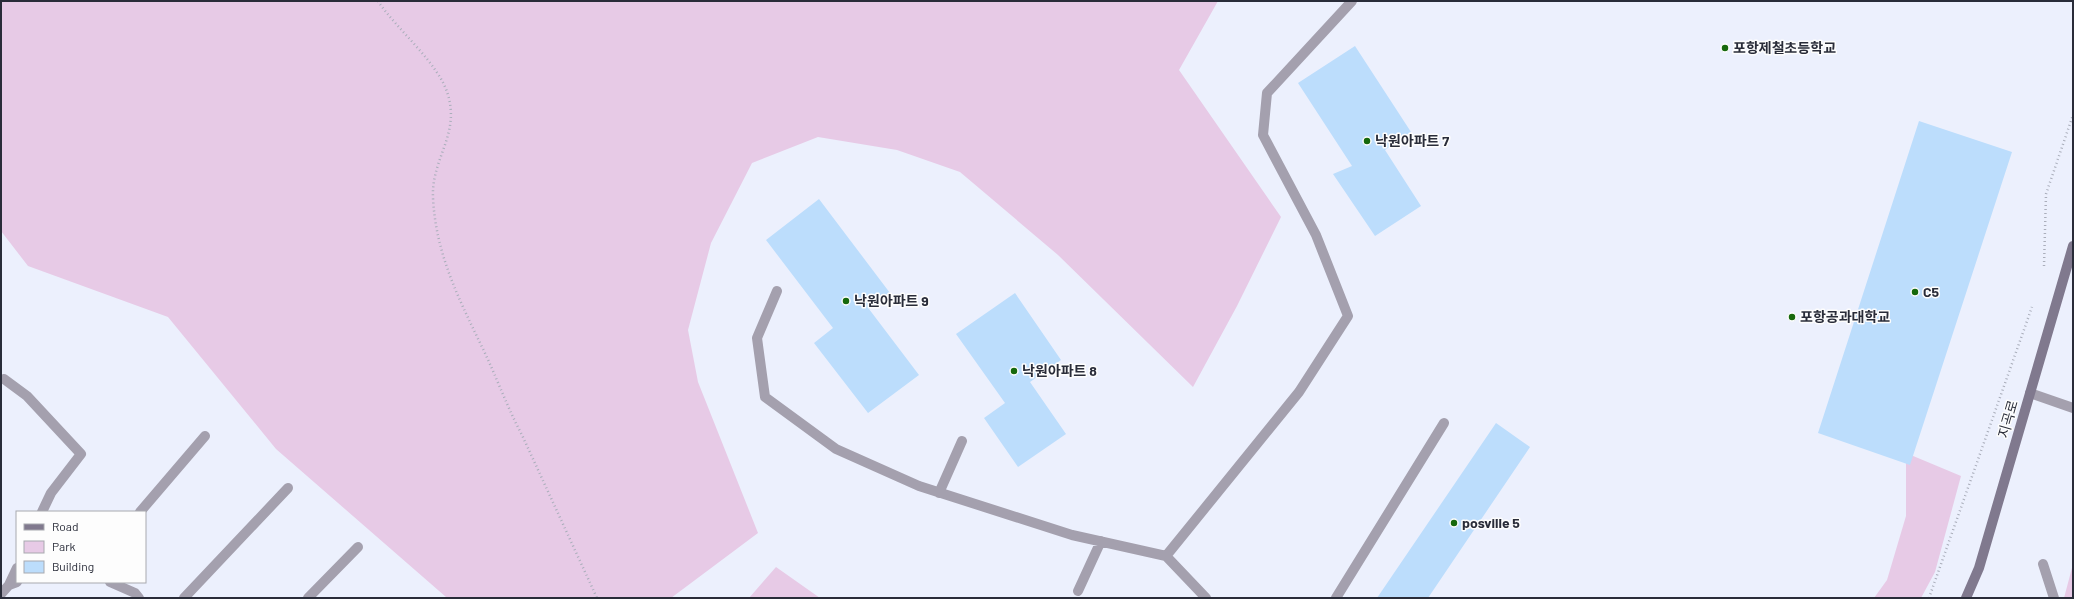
<svg xmlns="http://www.w3.org/2000/svg" width="2074" height="599" font-family="Barlow,'Noto Sans KR',sans-serif">
<rect width="100%" height="100%" fill="#ecf0fd"/>
<path fill="#e7cae6" d="M1,1H1218L1179,70L1281,217L1237,306L1193,387L1058,255L960,172L897,150L818,137L752,163L711,243L688,330L698,382L758,533L671,598H451L446,597L276,449L168,317L28,266L1,231Z
M1906,453L1961,476L1935,572L1921,598H1874L1887,580L1906,516Z
M2073,564V598H2064Z
M776,567L820,598H749Z"/>
<path fill="#bcddfc" d="M1355,46L1411,132L1385,150L1421,206L1375,236L1333,174L1352,166L1298,83Z
M1919,121L2012,152L1910,465L1818,433Z
M819,199L890,293L869,309L919,375L868,413L814,343L833,328L766,240Z
M1015,293L1061,360L1030,382L1066,434L1018,467L984,418L1005,403L956,334Z
M1496,423L1530,447L1428,598H1377Z"/>
<g fill="none" stroke-linecap="round" stroke-linejoin="round">
<path stroke="#aaaebb" stroke-width="2.5" stroke-dasharray="1 3" stroke-linecap="butt" d="M378,1C397,30 439,63 448,95C460,135 431,159 433,198C436,255 459,299 483,349C497,378 507,407 522,435L597,598
M2044,266L2046,194L2073,115
M1929,598L2032,307"/>
<path stroke="#a4a0ae" stroke-width="10" d="M777,291L757,338L765,397L836,449L919,486L1072,535L1166,556L1206,598
M4,379L27,396L81,454L51,493L42,512
M2030,393L2073,408
M939,493L962,441
M140,512L205,436
M1166,556L1299,392L1348,316L1316,235L1263,135L1267,93L1352,1
M110,582L135,593L139,598
M9,585L17,568
M1078,591L1101,541
M1,594L9,585L17,582
M184,598L288,488
M308,598L358,547
M1336,598L1444,423"/>
<path stroke="#a4a0ae" stroke-width="10" d="M2043,564L2054,598"/>
<path stroke="#80798e" stroke-width="10" d="M1966,598L1979,568L2073,246"/>
</g>
<g fill="#16680c" stroke="#fdfdfd" stroke-width="1.5">
<circle cx="1725" cy="48" r="4"/>
<circle cx="1367" cy="141" r="4"/>
<circle cx="1915" cy="292" r="4"/>
<circle cx="846" cy="301" r="4"/>
<circle cx="1792" cy="317" r="4"/>
<circle cx="1014" cy="371" r="4"/>
<circle cx="1454" cy="523" r="4"/>
</g>
<g text-anchor="middle" stroke-width="3" stroke-linejoin="round" paint-order="stroke">
<g font-size="14" font-weight="bold" fill="#292c39" stroke="#fdfdfd" text-anchor="start">
<text x="1733" y="53">포항제철초등학교</text>
<text x="1375" y="146">낙원아파트 7</text>
<text x="1923" y="297">C5</text>
<text x="854" y="306">낙원아파트 9</text>
<text x="1800" y="322">포항공과대학교</text>
<text x="1022" y="376">낙원아파트 8</text>
<text x="1462" y="528">posville 5</text>
</g>
<g font-size="14" fill="#292c39" stroke="#fdfdfd">
<text transform="translate(2008 419) rotate(-74)" y="5">지곡로</text>
</g>
</g>
<rect width="2074" height="599" fill="none" stroke="#292c39" stroke-width="4"/>
<rect x="16" y="511" width="130" height="72" fill="#fdfdfd" stroke="#a8a9af"/>
<rect x="24" y="524" width="20" height="6" fill="#80798e" stroke="#a8a9af"/>
<text x="52" y="531" font-size="12" fill="#292c39">Road</text>
<rect x="24" y="541" width="20" height="12" fill="#e7cae6" stroke="#a8a9af"/>
<text x="52" y="551" font-size="12" fill="#292c39">Park</text>
<rect x="24" y="561" width="20" height="12" fill="#bcddfc" stroke="#a8a9af"/>
<text x="52" y="571" font-size="12" fill="#292c39">Building</text>
</svg>
